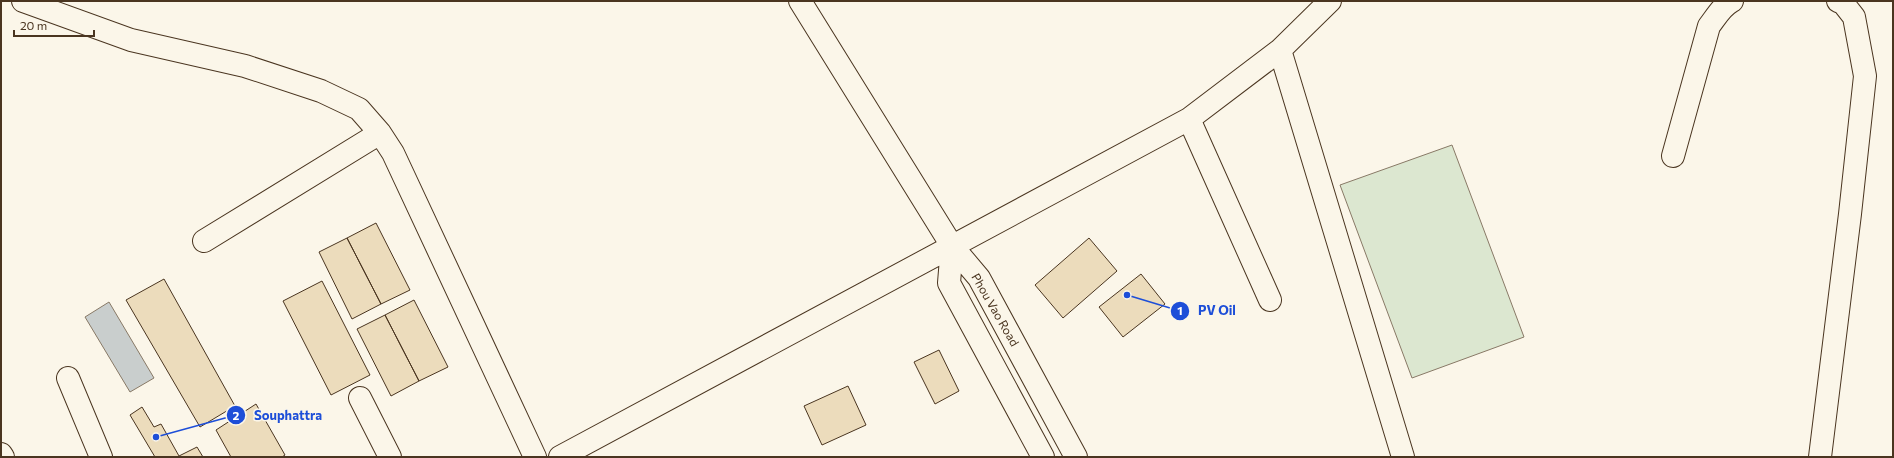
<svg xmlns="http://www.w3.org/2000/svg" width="1894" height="458" font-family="Commissioner,sans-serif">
<rect width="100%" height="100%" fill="#fbf6e9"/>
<path fill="#dce7d0" stroke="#887966" d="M1452,145L1524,337L1412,378L1340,185Z"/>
<path fill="#c9cecd" stroke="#887966" d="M109,302L154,378L130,392L85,317Z"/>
<path fill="#ecdcbc" stroke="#4a3520" d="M376,223L410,290L381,304L347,238Z
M347,238L381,304L352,319L319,252Z
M1089,238L1117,271L1063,318L1035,285Z
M1141,274L1165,304L1123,337L1099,307Z
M164,279L235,406L200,427L126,300Z
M322,281L370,375L331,395L283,301Z
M414,300L448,367L419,381L385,315Z
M385,315L419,381L391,396L357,329Z
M939,350L959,391L935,404L914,362Z
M848,386L866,425L822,445L804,406Z
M256,404L285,455L282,457H231L216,430Z
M142,407L154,427L161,424L179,456L197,447L203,457H155L130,415Z"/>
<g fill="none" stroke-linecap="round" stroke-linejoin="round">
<g stroke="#4a3520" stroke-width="24">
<path id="minor" d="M23,1L131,40L245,66L321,91L359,109L380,133L393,153L535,457
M800,1L952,246
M1280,50L1403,457
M1189,119L1270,300
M1673,156L1709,26C1716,17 1722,6 1732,1
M204,241L380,133
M68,378L101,457
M360,398L390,457
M1,454L3,457
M560,457L1189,119L1280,50L1330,1
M1043,457L949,283L952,246L979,278L1076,457
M1820,457L1850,214L1865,76L1854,17L1843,3L1838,1"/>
</g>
<use href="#minor" stroke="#fbf6e9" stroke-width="22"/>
</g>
<g text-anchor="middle" stroke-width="3" stroke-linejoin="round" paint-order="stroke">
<g font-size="12" fill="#4a3520" stroke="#fbf6e9">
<text transform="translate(995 310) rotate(60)" y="4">Phou Vao Road</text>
</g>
</g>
<path fill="none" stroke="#1d4ed8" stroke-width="1.5" d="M1127 295L1180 311M156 437L236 415"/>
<g fill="#1d4ed8" stroke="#fbf6e9" stroke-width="1.5">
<circle cx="1127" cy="295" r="4"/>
<circle cx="156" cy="437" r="4"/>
<circle cx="1180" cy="311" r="10"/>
<circle cx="236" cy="415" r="10"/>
</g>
<g font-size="12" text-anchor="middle" font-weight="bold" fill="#fff">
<text x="1180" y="315">1</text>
<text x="236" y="420">2</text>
</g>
<g font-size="13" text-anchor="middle" font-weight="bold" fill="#1d4ed8" stroke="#fbf6e9" stroke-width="3" stroke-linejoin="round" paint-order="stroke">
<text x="1217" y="315">PV Oil</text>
<text x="288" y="420">Souphattra</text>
</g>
<rect width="1894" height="458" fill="none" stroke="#4a3520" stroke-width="4"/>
<path d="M14 30v6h80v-6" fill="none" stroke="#4a3520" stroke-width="2"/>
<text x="20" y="30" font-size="12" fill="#4a3520" stroke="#fbf6e9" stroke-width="3" paint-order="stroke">20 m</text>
</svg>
